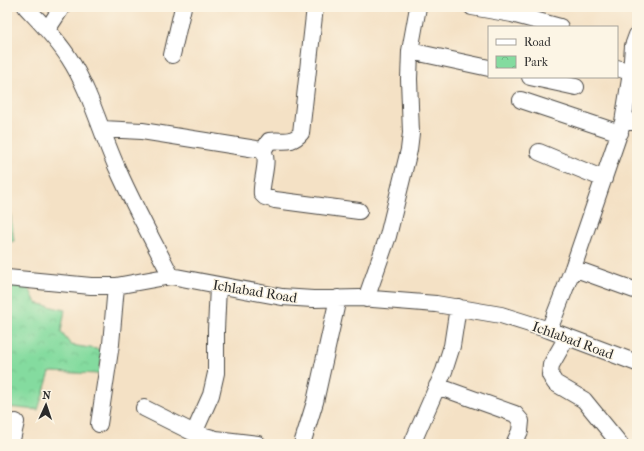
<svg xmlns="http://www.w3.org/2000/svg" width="644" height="451" font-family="'IM FELL French Canon',serif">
<defs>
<pattern id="park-crowns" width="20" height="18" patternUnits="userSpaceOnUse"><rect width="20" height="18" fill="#84db9f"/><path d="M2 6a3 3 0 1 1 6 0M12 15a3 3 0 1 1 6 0" fill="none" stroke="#72bc89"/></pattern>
</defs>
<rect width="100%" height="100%" fill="#fcf5e5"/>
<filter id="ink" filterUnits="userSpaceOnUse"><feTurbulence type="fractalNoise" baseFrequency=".025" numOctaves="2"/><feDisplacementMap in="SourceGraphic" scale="8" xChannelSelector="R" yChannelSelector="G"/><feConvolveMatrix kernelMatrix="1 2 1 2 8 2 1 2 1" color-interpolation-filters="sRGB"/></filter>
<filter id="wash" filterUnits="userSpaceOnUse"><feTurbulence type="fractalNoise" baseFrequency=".012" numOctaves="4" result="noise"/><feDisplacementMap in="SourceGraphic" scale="16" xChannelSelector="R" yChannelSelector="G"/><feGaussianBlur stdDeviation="0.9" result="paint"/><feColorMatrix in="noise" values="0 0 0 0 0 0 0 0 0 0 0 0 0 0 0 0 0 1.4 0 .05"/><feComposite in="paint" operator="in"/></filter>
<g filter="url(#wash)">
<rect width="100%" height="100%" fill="#f4e1c5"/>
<path fill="url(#park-crowns)" stroke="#588365" d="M7,188L14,241L7,243Z
M7,285L29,288L36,303L65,310L61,332L71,345L103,350L99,374L50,372L38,410L7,407Z"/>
</g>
<g filter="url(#ink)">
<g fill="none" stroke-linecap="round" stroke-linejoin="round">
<g stroke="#494642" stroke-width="18">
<path id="minor" d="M26,7C41,23 57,39 69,58C91,92 101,133 118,170C134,206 153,241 171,276L282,297L313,299L360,298L436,304L501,315L549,330L637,363
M472,7L512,14L560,27
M47,30L62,7
M410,51L489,68
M172,55L183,7
M617,68L637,74
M530,77L576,87
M521,100L620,133
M623,122L631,73L633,46L637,35
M102,129L142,131L256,149C258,149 260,150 262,151C271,157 260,184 262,194L265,197L275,200L359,211
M263,151L269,141C283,139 291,145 301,133L315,7
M539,152L604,179
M573,268L637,291
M7,278L91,286H116L171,276
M366,299L388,236L409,150L411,133L409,79L410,51L418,7
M549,330L573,268L623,122H637
M567,337L551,365L550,375L555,383L584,400L620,444
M437,386L515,414L521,421L520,431L514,444
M144,408L194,433L216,439L258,444
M99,424L111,344L116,286
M194,433L211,395L216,373V330L218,286
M11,444L16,422
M302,444L315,402L338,298
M412,444L444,371L452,346L458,307"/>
</g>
<use href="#minor" stroke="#fff" stroke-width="16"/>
</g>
</g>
<g text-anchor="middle" stroke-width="3" stroke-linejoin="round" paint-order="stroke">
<g font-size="14" fill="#2b2b2b" stroke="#fcf5e5">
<text transform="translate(255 291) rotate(9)" y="5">Ichlabad Road</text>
<text transform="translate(573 340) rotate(20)" y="5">Ichlabad Road</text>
</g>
</g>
<rect width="644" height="451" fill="none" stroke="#fcf5e5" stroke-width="24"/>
<rect x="488" y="26" width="130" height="52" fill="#fcf5e5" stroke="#a8a49b"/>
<rect x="496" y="39" width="20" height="6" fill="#ffffff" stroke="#a8a49b"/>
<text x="524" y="46" font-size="12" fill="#2b2b2b">Road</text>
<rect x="496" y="56" width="20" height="12" fill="url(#park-crowns)" stroke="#a8a49b"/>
<text x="524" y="66" font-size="12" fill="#2b2b2b">Park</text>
<g transform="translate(46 405) rotate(3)" stroke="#fcf5e5" stroke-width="3" paint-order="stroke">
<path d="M0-3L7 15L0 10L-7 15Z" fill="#2b2b2b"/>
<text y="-6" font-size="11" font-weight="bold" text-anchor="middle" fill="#2b2b2b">N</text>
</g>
</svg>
